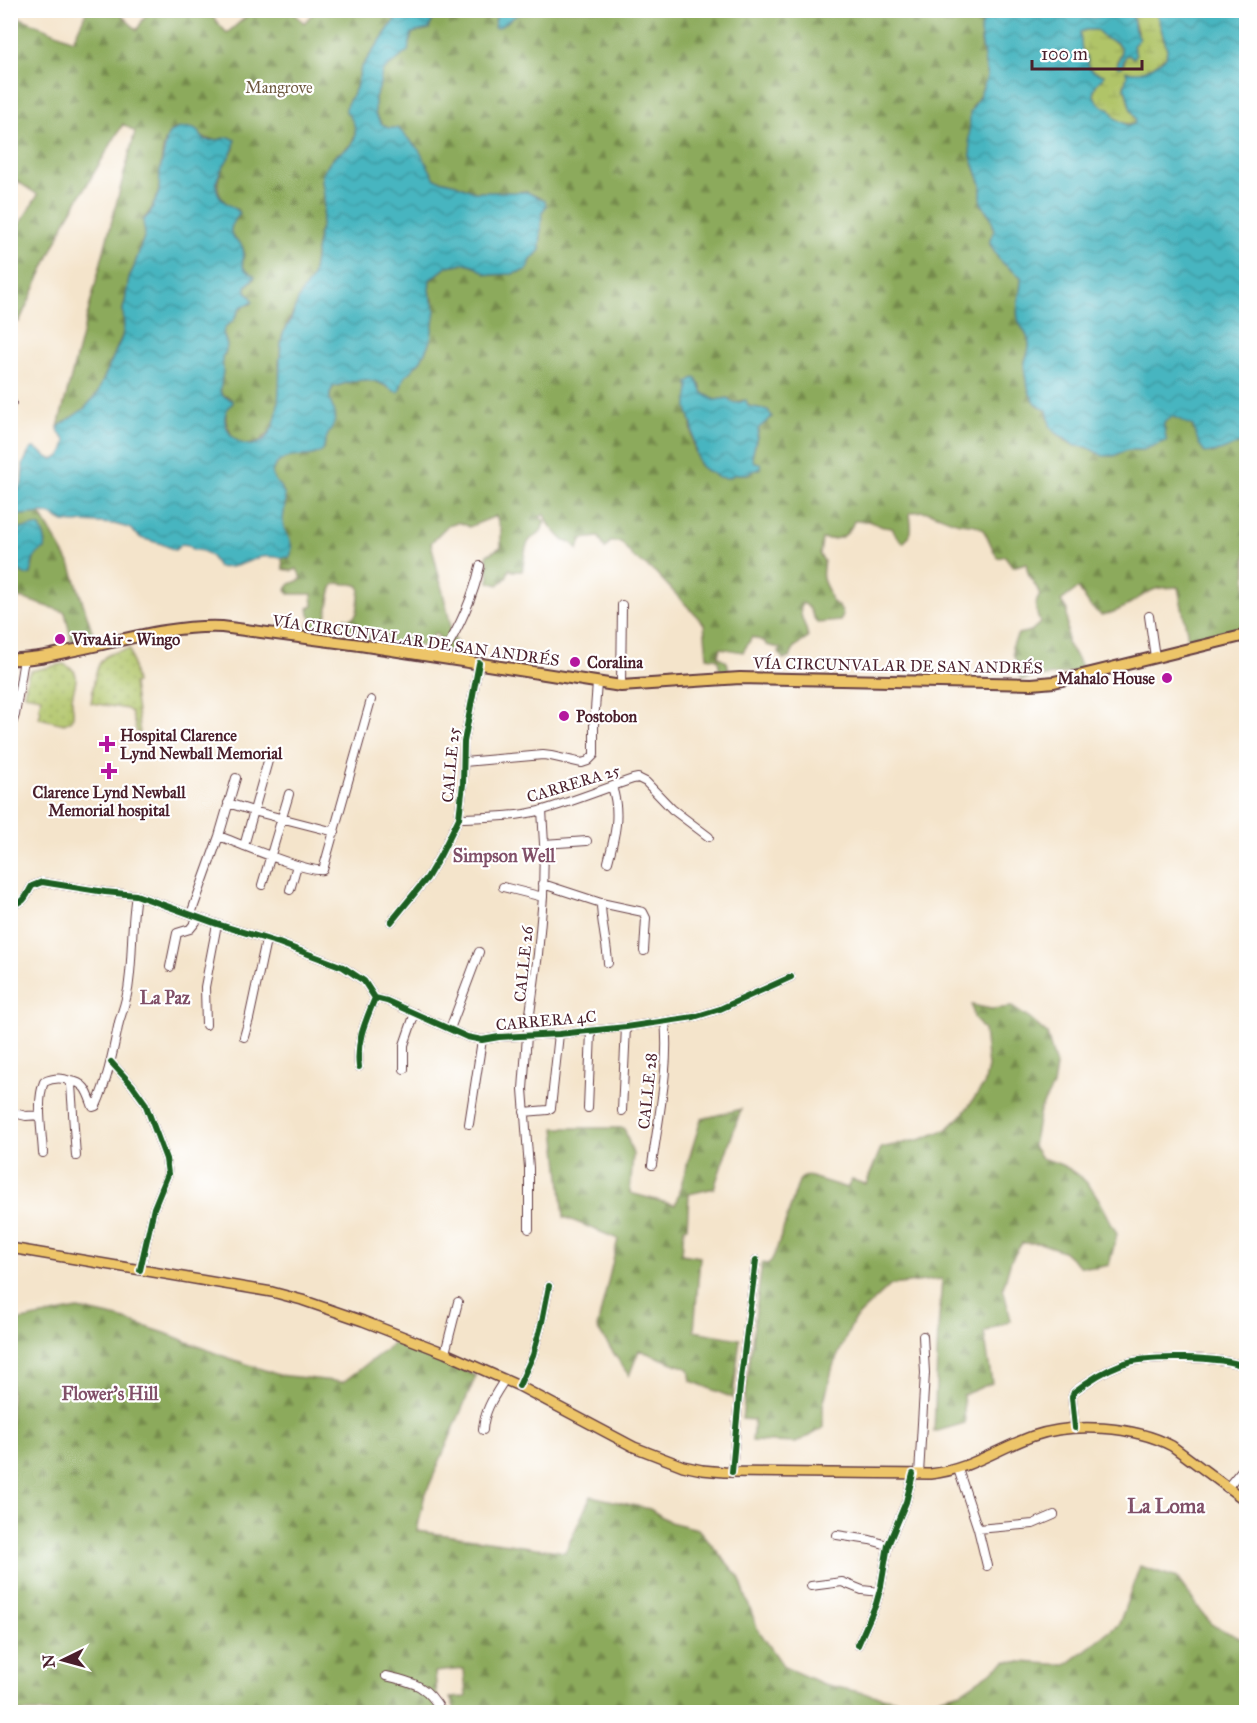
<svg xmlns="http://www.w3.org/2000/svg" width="1257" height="1723" font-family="'IM FELL Great Primer',serif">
<defs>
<pattern id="green-dots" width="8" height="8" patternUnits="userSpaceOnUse" patternTransform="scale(1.5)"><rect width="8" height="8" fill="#b0c468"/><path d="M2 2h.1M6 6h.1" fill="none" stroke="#99a85a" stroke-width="1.8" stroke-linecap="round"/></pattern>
<pattern id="forest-firs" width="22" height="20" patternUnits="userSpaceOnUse" patternTransform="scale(1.5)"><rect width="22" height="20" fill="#8caa5c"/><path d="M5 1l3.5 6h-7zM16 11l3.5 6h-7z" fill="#748a4c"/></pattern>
<pattern id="wetland-marsh" width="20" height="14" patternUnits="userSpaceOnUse" patternTransform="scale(1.5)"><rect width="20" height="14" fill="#b0c468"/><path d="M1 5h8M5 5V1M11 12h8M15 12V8" fill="none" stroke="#99a85a"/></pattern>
<pattern id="water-waves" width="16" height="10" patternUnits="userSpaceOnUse" patternTransform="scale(1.5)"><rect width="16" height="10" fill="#46b5c0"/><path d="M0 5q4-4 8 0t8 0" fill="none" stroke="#3c939c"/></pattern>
</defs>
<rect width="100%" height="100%" fill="#fff"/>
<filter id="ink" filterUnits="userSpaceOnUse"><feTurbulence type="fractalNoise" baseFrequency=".0167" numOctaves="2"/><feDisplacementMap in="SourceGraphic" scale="12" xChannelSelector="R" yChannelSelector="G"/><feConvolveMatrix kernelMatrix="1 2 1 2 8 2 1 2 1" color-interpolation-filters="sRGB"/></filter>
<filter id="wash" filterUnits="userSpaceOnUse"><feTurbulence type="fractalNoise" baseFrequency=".008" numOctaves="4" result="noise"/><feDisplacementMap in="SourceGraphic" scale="24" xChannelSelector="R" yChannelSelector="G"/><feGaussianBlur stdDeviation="1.35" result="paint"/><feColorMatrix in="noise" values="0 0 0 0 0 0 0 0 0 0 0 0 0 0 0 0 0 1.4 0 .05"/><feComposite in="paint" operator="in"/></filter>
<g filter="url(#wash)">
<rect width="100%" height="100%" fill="#f4e4cb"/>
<path fill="url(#green-dots)" stroke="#7d724a" stroke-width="1.5" d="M130,649L136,683L133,684L140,733H137L131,712L127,709L91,703C94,687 93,661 110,654C116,651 124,650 130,649Z
M63,664C86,672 72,686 72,700C72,711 78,719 64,724L39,718L41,710L39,709L41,697L24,694L28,675L31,671Z"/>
<path fill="url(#forest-firs)" stroke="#6b6444" stroke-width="1.5" fill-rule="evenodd" d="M526,10L986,11L981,28V43L983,48L987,77L980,95L972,107L971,157L981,184L982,206L991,217L993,225L994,231L990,240V245L1000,261L1021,277C1022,291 1015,304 1018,319C1020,328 1029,334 1029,344C1030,351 1026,356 1025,362C1023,373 1029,399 1039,406C1041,408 1044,408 1047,410L1048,419L1054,431L1066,441L1075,446L1087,447L1114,456L1127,450H1143L1166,437L1163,427L1164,423L1172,417C1180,417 1186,424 1193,426L1212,453L1246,441V628L1227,631L1188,644L1187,632L1178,587C1170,588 1160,587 1153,590C1135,598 1122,613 1101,615L1090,606L1078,588L1061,601L1067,610V643L1084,669C1063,676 1043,675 1022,680L1017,673L1018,664L1014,657L1012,647L1018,634L1031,631L1040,623C1036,611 1033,606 1040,595C1035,580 1028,581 1026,563L1013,567L1005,556L998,558C992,550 988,535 982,529C975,523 968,524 960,523C941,519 931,507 910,513C911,528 915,532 903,543L895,534L892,528L883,527L868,521H854C848,538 839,540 822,539L820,555L824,561C822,574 821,578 828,590C829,593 829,597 831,599C835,606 840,605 843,615L840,621L817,623C812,616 811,606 802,603C797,615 807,625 808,638L794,647L790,658L783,659L779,653L780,648L766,645L765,642L752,637L743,652L720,648L718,656L727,662L730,674L720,675L718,659L707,657L704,624L655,572L633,557L621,542H610L605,549L599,537L581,539L578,550L572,543L564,541L558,535L549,524L545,514L539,517L545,521C543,524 543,528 541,531C538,535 532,537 529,541C523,550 525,561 522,571H513L509,569L506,578L498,585L489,582L487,555L501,547V530L496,516L469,527C452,515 443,530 431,543L450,622V631L457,644L451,654L446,651L441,639L435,633L431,638L428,647C422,646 416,645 410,644C399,642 387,644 376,641C365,639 356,633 345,631L342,620L345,618L348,619L354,617L357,613L360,589L359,586C353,583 351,584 345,584C342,584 338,582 335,584C329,587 329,609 326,617L322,620L313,637L306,635L304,631L312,619L309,615L308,608L313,606L312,594H289L286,589L290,584L302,579L297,569L292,571L283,569L282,558L289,557C295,538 284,537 283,521C283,512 287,504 284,494C282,484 262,476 279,462C292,451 309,461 323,450L326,438L335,418C333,406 326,399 333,387C349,382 365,376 382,384C389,387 392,392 399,391L404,378L421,360L431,339L433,300L429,291L430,280L448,266L465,263L473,265L491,275L512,274L526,270L529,266L531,260L540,250L542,212L546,206L542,199L527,192L522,191L517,193L470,192L456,184L435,179L426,163L395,128H388L381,123L375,114V97L379,89L382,72L407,51L412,33L429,29L436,11H498L494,26L495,28C507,24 514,15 526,10ZM700,384L703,393L715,400L728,398L731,402L737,403L742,400L748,406L762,409L772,417L759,428L752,457L754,462L742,474L714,473L707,471L699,464L693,444L690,414L687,407L690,390Z
M87,11H117L137,30L148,11H207L227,33L253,11H292L304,23L315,11H401L361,68L356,88L349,100L347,113C357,121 358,138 349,146C344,151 337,153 333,158C330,162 323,173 322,178C321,182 324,188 324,192C325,202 323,225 319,234L312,277L310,283L301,294L282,338L279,364L280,383L277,415L273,429L256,444L245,445L237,442L232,437L226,421V412L230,398L221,394L220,387L223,371L222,357L226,341L223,333L225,327L233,321L241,307L251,304L246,292V286L254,279C251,272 248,274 244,268C240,263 244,259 244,253C244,244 234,240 230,232L234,219L239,215L238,210C206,197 218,170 234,149L215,140L203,138C194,125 187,128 173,130C157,143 163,176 158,194C155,203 151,212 144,218L145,234L134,267L129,278L125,302L123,309L125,326L122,336L97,394L85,408L58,427L135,132L123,124L67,218L19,322L11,316V238L38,195L11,177L10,139L14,134L10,131L11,14L73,40Z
M40,513L71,566L94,637L72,643L65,612L24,599L11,597L10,556L18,571L31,574L34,558L46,543L43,535L31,527L11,532V516Z
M972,1005L991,1009L1012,1007L1030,1019L1047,1034L1056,1066L1053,1086L1040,1110L1033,1146L1041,1158C1089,1170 1096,1194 1117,1234L1109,1265L1096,1268L1080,1266L1063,1251L1040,1243H1022L1011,1260L1003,1288L1011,1320L984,1332L992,1383L963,1395L965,1423L934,1432L938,1330L942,1279L891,1285L854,1320L833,1366L823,1405V1428L796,1443L752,1441L754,1420L742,1419L762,1263L767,1264L771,1261L776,1251L799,1181L803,1177L808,1176L847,1188L852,1180L866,1184L881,1148L922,1139L947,1129L962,1115L984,1085L988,1067L984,1030L974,1018Z
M741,1109L714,1188L689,1194L687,1227L684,1228L682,1254L700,1257L694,1331L740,1339L733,1398L691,1381L689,1369L639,1350L629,1376L597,1328L618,1239L564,1217L555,1128H624L633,1154L630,1193L675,1205L701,1119Z
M78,1309L119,1318L165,1333L223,1356L279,1375L343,1382L397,1341L476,1376L424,1498L417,1531L565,1552L591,1496L650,1509L670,1522L698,1529L739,1577L757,1628L784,1667L823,1684L914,1704L961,1692L1007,1661L1066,1665L1119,1624L1140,1566L1177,1578L1203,1614L1214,1626L1246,1641V1712H456L450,1698L466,1697L464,1669L435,1672L437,1696L446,1712H11V1322Z"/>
<path fill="url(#wetland-marsh)" stroke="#7d724a" stroke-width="1.5" d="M1131,11H1156L1167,49L1166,57C1155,64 1143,77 1129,71L1124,85L1130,107L1136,120L1134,124C1120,126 1094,107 1094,93C1094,87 1099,80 1100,74L1092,71L1089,67L1087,57L1082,51L1080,35V32L1086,30H1097C1104,38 1115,39 1121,48V54L1117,61L1124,65L1125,57L1128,55L1132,57L1135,53L1133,46L1138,35Z"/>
<path fill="url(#water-waves)" stroke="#486a76" stroke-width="1.5" d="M401,11H436L429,29L412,33L408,51L382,72L379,89L375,97V114L381,123L388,128H398L419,150L435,179L456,184L474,192H527L545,201L546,206L542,212L540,250L531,260L529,266L526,270L512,274L491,275L486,274L473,265L465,263L448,266L430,280L429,291L435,310L431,339L421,360L404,378L399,392C392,392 389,387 382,384C365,376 349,382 333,387C324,401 336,406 335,419C334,426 329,431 327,437C325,441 324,446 323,450C310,461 292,451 279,462C262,476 282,484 284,494C287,505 283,512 283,522C284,536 296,541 290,557C280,559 271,555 261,557C246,561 234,570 218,567C212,557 208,550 194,550L188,545L182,544L175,550L162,544L141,538L129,528L114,524L83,522L76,523L64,522L51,515L43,513L11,516V497L22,484L23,464L30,450L33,448C43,449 49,466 60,456C64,452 65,446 66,441L59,433L58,427L85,408L97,394L122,337L124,326L123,309L125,302L129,278L134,267L145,234L143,221L150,213L159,192L160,171L167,137C171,128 188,125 196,130C200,133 201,138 206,140C214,142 222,138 230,137L235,140C236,158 205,177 221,198C226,205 235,207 240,213C235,220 226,230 234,238C238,242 242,243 243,249C245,256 240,262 244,268C247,273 252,273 255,277L246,286V292L251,297L253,302L241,307L233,321L225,327L223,333L227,345L226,351L222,357L223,371L220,391L223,396L232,400L233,403C231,404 228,408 227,410C219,425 235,446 251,445C291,440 274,361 283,334C285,329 288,326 290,322C294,312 297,301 302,292C305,286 310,283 312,277L319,234C322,225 325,206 324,196C324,188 320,180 323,173C327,166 332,158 338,154C342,151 347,149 350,146C360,135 354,120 346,112V106L356,88L361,68Z
M498,11V10L526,11C512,15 508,24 497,28L494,27Z
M986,11H1074C1084,19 1097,20 1107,11H1132L1135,30L1140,38L1133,46L1136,55L1134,58L1128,55L1125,57L1122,67H1118L1117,66L1121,54V48L1116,42L1106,39L1097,30H1086L1080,32L1082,51L1087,57L1089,67L1092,71L1104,75L1103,79C1088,87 1092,105 1109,108L1115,118L1127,125L1134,124L1136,120L1130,107L1126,91L1124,88L1127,76L1126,71C1144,75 1152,67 1166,57L1167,49L1156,11H1246V441L1220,451L1205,453L1199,444L1193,426C1186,424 1178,417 1172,417L1164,423C1163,430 1167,435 1166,441L1143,450H1127L1114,456H1103L1087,447L1075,446L1054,431L1050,425L1047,410C1044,409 1041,408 1039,406C1029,400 1023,373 1025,362C1026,356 1030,351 1029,344C1029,334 1020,328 1018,319C1015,304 1022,291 1021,277L1000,261L990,244V240L994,231L993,225L991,217L981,203V184L971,157L969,139L970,113L980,95L987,77L980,32Z
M696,378L703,393L715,400L728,398L731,402L737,403L746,400L748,406L768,410L772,417L759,428L752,457L754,462L760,463L761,468L746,474H736L728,478L717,477C712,471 703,472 699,463C694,451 694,438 692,425C691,419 688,413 687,407C686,398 691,392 688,383L692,379Z
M35,526L40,527C43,534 47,541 45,549C33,554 32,562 31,574L26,575C9,567 10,548 11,532C17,528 28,528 35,526Z"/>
</g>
<g filter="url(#ink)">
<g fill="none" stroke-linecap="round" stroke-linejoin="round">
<g stroke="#643d43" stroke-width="10">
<path id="minor" d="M10,406L12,403
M1149,616L1155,657
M441,657C459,628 473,599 480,566
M621,686L622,605
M10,730L15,715L24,659
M464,762L543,755L551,756L582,763L588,761L594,755V723L597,683
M228,803L253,811L335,832
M459,818C487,817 517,817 543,810C574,801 603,789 633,779L638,778L646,782L672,809L709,837
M219,836C238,843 307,873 323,870L371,700
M544,844L587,841
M244,846L268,761
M608,862C615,836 621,813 612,787
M543,884L601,903L643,912L646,918L644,951
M262,885L289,794
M503,887L543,897
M290,890L297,865
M10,902C25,906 26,895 32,886L42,882L105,892L136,895L217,924L279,943L343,967L364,981L375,998
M601,903C601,923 607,943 608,963
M191,914L219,836L236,778
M391,922L427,878L440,856L459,818L463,784L464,742L479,663
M170,967L177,933L190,929L199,918
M206,1025L205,987L217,924
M450,1029L479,952
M244,1037L249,1019L266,940
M111,1062L132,1085L145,1103L166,1159L168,1174L154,1208L140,1270
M359,1067C356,1042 365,1022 375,998L387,1001L467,1037L482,1040L499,1037L559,1034L626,1027L694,1017L720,1009L791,977
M404,1069V1045L415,1013
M70,1081C86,1082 88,1094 93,1107L96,1106C108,1079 113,1051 119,1022C123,1009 128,996 129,982C133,953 131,924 136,895
M588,1108L591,1031
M622,1111L626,1027
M10,1112L26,1116L40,1115
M524,1112L548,1110L551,1108L559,1034
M469,1124L482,1040
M43,1153C42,1132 36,1101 44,1082C53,1078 61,1077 70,1081L71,1085L76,1156
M652,1165C658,1119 670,1067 665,1021
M529,1229V1168L523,1089L527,1036L538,954L543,897L544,844L542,810
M445,1353L458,1302
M1242,1365L1246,1333
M519,1386L533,1355L542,1322L549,1286
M1075,1428L1072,1397L1074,1392C1088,1381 1106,1370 1122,1364C1147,1355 1222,1356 1246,1367
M483,1430C484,1410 495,1395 505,1379
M958,1469L978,1529L1033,1524L1054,1515
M732,1472L740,1386L756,1260
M919,1474L925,1373L923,1336
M1227,1488L1246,1465
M978,1529L987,1566
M837,1535L870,1540L888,1545
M811,1586L842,1582L862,1590L880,1592
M858,1645L876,1604L881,1586L888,1545L906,1502L913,1474
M386,1676C414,1682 428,1686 442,1712"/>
</g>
<g stroke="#643d43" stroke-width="12">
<path id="major" d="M10,1248L272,1292L302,1300L363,1321L445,1353L519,1386L634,1447L683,1466L702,1470L724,1472L930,1474C969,1470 997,1449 1033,1436C1073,1422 1134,1426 1172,1446L1246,1501"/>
</g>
<g stroke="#643d43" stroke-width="14">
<path id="highway" d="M10,659C30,660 51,655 70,651C121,641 170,625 222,627L360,645L621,686L740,678L1032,684L1054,682L1246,635"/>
</g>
<use href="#minor" stroke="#fff" stroke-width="8"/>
<use href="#major" stroke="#edc569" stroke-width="9"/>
<use href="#highway" stroke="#edc569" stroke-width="10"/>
<g stroke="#fff" stroke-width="10">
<path id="cycleway" d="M10,902C25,906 26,895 32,886L42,882L105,892L136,895L217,924L279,943L343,967L364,981L375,998
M391,922L427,878L440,856L459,818L463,784L464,742L479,663
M111,1062L132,1085L145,1103L166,1159L168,1174L154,1208L140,1270
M359,1067C356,1042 365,1022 375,998L387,1001L467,1037L482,1040L499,1037L559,1034L626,1027L694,1017L720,1009L791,977
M519,1386L533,1355L542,1322L549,1286
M1075,1428L1072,1397L1074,1392C1088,1381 1106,1370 1122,1364C1147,1355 1222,1356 1246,1367
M732,1472L740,1386L756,1260
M858,1645L876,1604L881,1586L888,1545L906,1502L913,1474"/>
</g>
<use href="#cycleway" stroke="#1b5e20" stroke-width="6"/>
</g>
</g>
<g fill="#b5179e" stroke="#fff" stroke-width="2">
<circle cx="60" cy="639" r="6"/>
<circle cx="575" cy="662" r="6"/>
<circle cx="1167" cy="678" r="6"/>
<circle cx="564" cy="716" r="6"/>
<path d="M104 735h6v6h6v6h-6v6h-6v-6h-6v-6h6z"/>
<path d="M106 762h6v6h6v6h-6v6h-6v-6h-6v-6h6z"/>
</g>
<g text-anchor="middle" stroke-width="4.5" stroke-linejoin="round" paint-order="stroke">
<g font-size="16" fill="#6e5940" stroke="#fff">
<text x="279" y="93">Mangrove</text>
</g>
<g font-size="16" font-weight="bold" fill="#4a1f2b" stroke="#fff" text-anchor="start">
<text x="72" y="645">VivaAir - Wingo</text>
<text x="587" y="668">Coralina</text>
<text x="1155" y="684" text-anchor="end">Mahalo House</text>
<text x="576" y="722">Postobon</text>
<text x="120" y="741">Hospital Clarence<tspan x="120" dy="18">Lynd Newball Memorial</tspan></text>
<text x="109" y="798" text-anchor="middle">Clarence Lynd Newball<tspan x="109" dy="18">Memorial hospital</tspan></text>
</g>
<g font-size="16" fill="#4a1f2b" stroke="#fff">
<text transform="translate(416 640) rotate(8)" y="6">VÍA CIRCUNVALAR DE SAN ANDRÉS</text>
<text transform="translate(898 665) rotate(1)" y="6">VÍA CIRCUNVALAR DE SAN ANDRÉS</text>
<text transform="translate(450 765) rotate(-85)" y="6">CALLE 25</text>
<text transform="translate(573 783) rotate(-17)" y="6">CARRERA 25</text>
<text transform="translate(523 964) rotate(-84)" y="6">CALLE 26</text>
<text transform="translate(546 1020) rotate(-5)" y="6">CARRERA 4C</text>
<text transform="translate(647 1091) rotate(-84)" y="6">CALLE 28</text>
</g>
<g font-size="18" font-weight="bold" fill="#815068" stroke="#fff">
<text x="504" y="862">Simpson Well</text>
<text x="165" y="1004">La Paz</text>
<text x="110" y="1400">Flower's Hill</text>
</g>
<g font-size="20" font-weight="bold" fill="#815068" stroke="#fff">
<text x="1166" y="1513">La Loma</text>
</g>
</g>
<rect width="1257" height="1723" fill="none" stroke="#fff" stroke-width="36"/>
<g transform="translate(63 1660) rotate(265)" stroke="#ffffff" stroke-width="4.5" paint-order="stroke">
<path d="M0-4.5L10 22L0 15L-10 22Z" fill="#4a1f2b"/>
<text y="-9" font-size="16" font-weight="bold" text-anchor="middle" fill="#4a1f2b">N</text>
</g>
<path d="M1032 60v9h110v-9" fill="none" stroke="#4a1f2b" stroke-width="3"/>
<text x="1041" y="60" font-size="18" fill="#4a1f2b" stroke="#ffffff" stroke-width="4.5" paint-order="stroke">100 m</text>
</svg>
